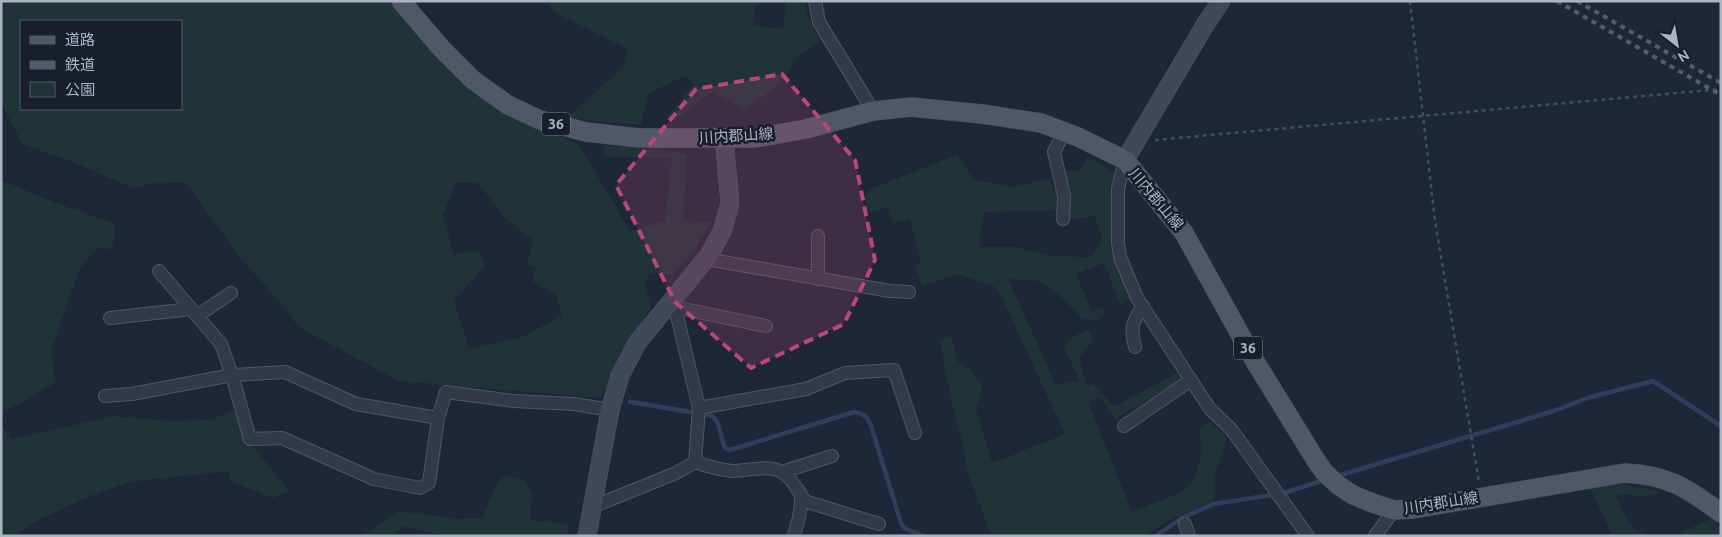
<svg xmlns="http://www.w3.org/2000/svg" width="1722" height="537" font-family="Ubuntu,'Noto Sans JP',sans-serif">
<rect width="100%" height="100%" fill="#1e2737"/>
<path fill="#203438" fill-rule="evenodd" d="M1,1H393L447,64L553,132L579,145L630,231L665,221L672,158L605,157L604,145L671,151L687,154L683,220L711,222L695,250L672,275L650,273L645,284L652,307L627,344L601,398L399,381L298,327L286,309L242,260L186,183L160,182L133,188L75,163L22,144L1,101ZM21,21H181V109H21ZM477,182L507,220L533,240L527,264L535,268L532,281L555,295L562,315L525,336L469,349L454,300L485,266L478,250L454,255L443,215L456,183Z
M547,1H756L753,26L783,29L786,1H804L809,19L820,41L794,60L787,76L763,97L745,109L711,92L674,121L667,116L694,84L685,76L649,93L641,125L567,118L622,68L628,49L552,11Z
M957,155L974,180L1010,187L1050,179L1056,194V210L984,212L979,247H1014L1053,256L1091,257L1102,239L1095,216L1070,219L1068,190L1063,171H1079L1088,157L1115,173L1112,252L1131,298L1120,304L1104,263L1076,274L1092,312L1102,307L1105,313L1097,321L1082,318L1060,296L1039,281L1008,279L1056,385L1079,380L1064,346L1072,337L1089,329L1093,341L1079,358L1087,387L1093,384L1114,407L1177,373L1182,380L1116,419L1099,397L1088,402L1132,512C1141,508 1181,494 1186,489C1201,473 1203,449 1199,429L1205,423H1211L1227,436L1215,475L1214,500L1168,521L1144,536H991L966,467L962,441L950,396L940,340L951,336L958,362L971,370L983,387L976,408L992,463L1065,434L1004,302L995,287L958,274L922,286L915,266L921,262L910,219L893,223L888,207L869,213L865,198L870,189Z
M1,180L51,201L116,224L112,249L97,248L79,270L52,349L55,383L1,414Z
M235,410L246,442L257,451L289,491L273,498L230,481L229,471L129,482L80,500L33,523L15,536H1V426L12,439L114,416L170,421L211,420Z
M503,476L524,479L532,494L530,520L569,524L567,536H446L403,526L392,536H361L399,511L458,519L482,518L494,490Z
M1621,484L1657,491L1655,497L1615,494L1626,518L1635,529L1649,536H1613L1589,487Z
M1711,519L1721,528V536H1673Z"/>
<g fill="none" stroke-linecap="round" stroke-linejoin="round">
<path stroke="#2f3e5d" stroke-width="4.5" d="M630,402L710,415C721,420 720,438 725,448L730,450L854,412C866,414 868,418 872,429L901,523L904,528L923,536
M1337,476L1557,410L1587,398L1653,381L1721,426
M1284,493L1321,481
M1156,536L1182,518L1213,504L1272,495"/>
<g stroke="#505666" stroke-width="14">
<path id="street" d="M815,1L819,22L873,111
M1125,160L1118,189V242L1120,257L1137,298L1210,409L1231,429L1308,536
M1063,219L1064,196L1054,152L1064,132
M706,259L890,291L909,292
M818,279V236
M673,299L699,408L695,462
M674,307L766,326
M197,316L231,293
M110,318L191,309
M1135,347C1130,327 1132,323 1143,306
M105,396L132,394L232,375L221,344L159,271
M699,408L806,389L845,373L894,370L915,433
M438,418L356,404L285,372L232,375L250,439L282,438L374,479L420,488L429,483L438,418L446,392L514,401L574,404L610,410
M1124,426L1191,380
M695,462C707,466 719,470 732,471C748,471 768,464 782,472C791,477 796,488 802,496L799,517L794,536
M782,472L832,456
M801,500L879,524
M592,507L676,473L695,462
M1185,524L1189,536
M1375,536L1394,510"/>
</g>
<g stroke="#505666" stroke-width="19">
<path id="secondary" d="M1125,160L1205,25L1221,1
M587,536L610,410L620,376L637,343L710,254L723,229L730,203L724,138"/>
</g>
<g stroke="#3c4251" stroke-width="20">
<path id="primary" d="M401,1L441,48L473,80L508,105L540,120L586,132L639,138H755L806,129L873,111L911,107L982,114L1041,123L1078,137L1125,160L1184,233L1256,363L1317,462L1325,473L1338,485L1353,495L1375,504L1394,510L1413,509L1625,473C1668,475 1687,488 1721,513"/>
</g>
<path stroke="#3e5156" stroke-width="2.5" stroke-dasharray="4 4" stroke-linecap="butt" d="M1410,1L1435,221L1479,482
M1155,140L1721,89"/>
<use href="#street" stroke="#323948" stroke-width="12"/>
<use href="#secondary" stroke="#40485b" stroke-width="18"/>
<use href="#primary" stroke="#505868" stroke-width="19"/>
<path stroke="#545d6f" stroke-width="4" stroke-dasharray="5 5" stroke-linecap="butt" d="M1557,1L1721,95
M1577,1L1721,83"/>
</g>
<path fill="#bb467b" fill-opacity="0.2" stroke="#bb467b" stroke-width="4" stroke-dasharray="10 6" stroke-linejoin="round" d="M782,74L855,160L875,260L844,324L751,368L675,302L616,185L696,89Z"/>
<g text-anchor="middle" stroke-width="5" stroke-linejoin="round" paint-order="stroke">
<g fill="#181e2c" stroke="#808697" stroke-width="1">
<rect x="542" y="112.5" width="28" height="23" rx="4"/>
<rect x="1234" y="336.5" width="28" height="23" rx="4"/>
</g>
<g font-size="14" font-weight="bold" fill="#acb3c5">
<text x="556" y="129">36</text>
<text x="1248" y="353">36</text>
</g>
<g font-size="15" fill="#acb3c5" stroke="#181e2c">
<text transform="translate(736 136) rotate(-4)" y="5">川内郡山線</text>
<text transform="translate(1156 199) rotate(50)" y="5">川内郡山線</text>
<text transform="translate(1441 503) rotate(-9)" y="5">川内郡山線</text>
</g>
</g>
<rect width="1722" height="537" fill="none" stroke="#acb3c5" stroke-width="5"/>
<rect x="20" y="20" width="162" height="90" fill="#181e2c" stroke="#535a69"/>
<rect x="30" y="36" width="25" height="8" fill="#505868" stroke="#535a69"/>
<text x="65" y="45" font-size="15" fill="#acb3c5">道路</text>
<rect x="30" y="61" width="25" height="8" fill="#545d6f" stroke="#535a69"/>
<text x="65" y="70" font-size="15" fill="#acb3c5">鉄道</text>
<rect x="30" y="82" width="25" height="15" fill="#203438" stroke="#535a69"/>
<text x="65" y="95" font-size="15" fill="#acb3c5">公園</text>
<g transform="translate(1677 45) rotate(149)" stroke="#181e2c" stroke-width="4" paint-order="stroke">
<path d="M0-4L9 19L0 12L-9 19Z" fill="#acb3c5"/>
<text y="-8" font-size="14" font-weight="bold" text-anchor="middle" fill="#acb3c5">N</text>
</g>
</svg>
